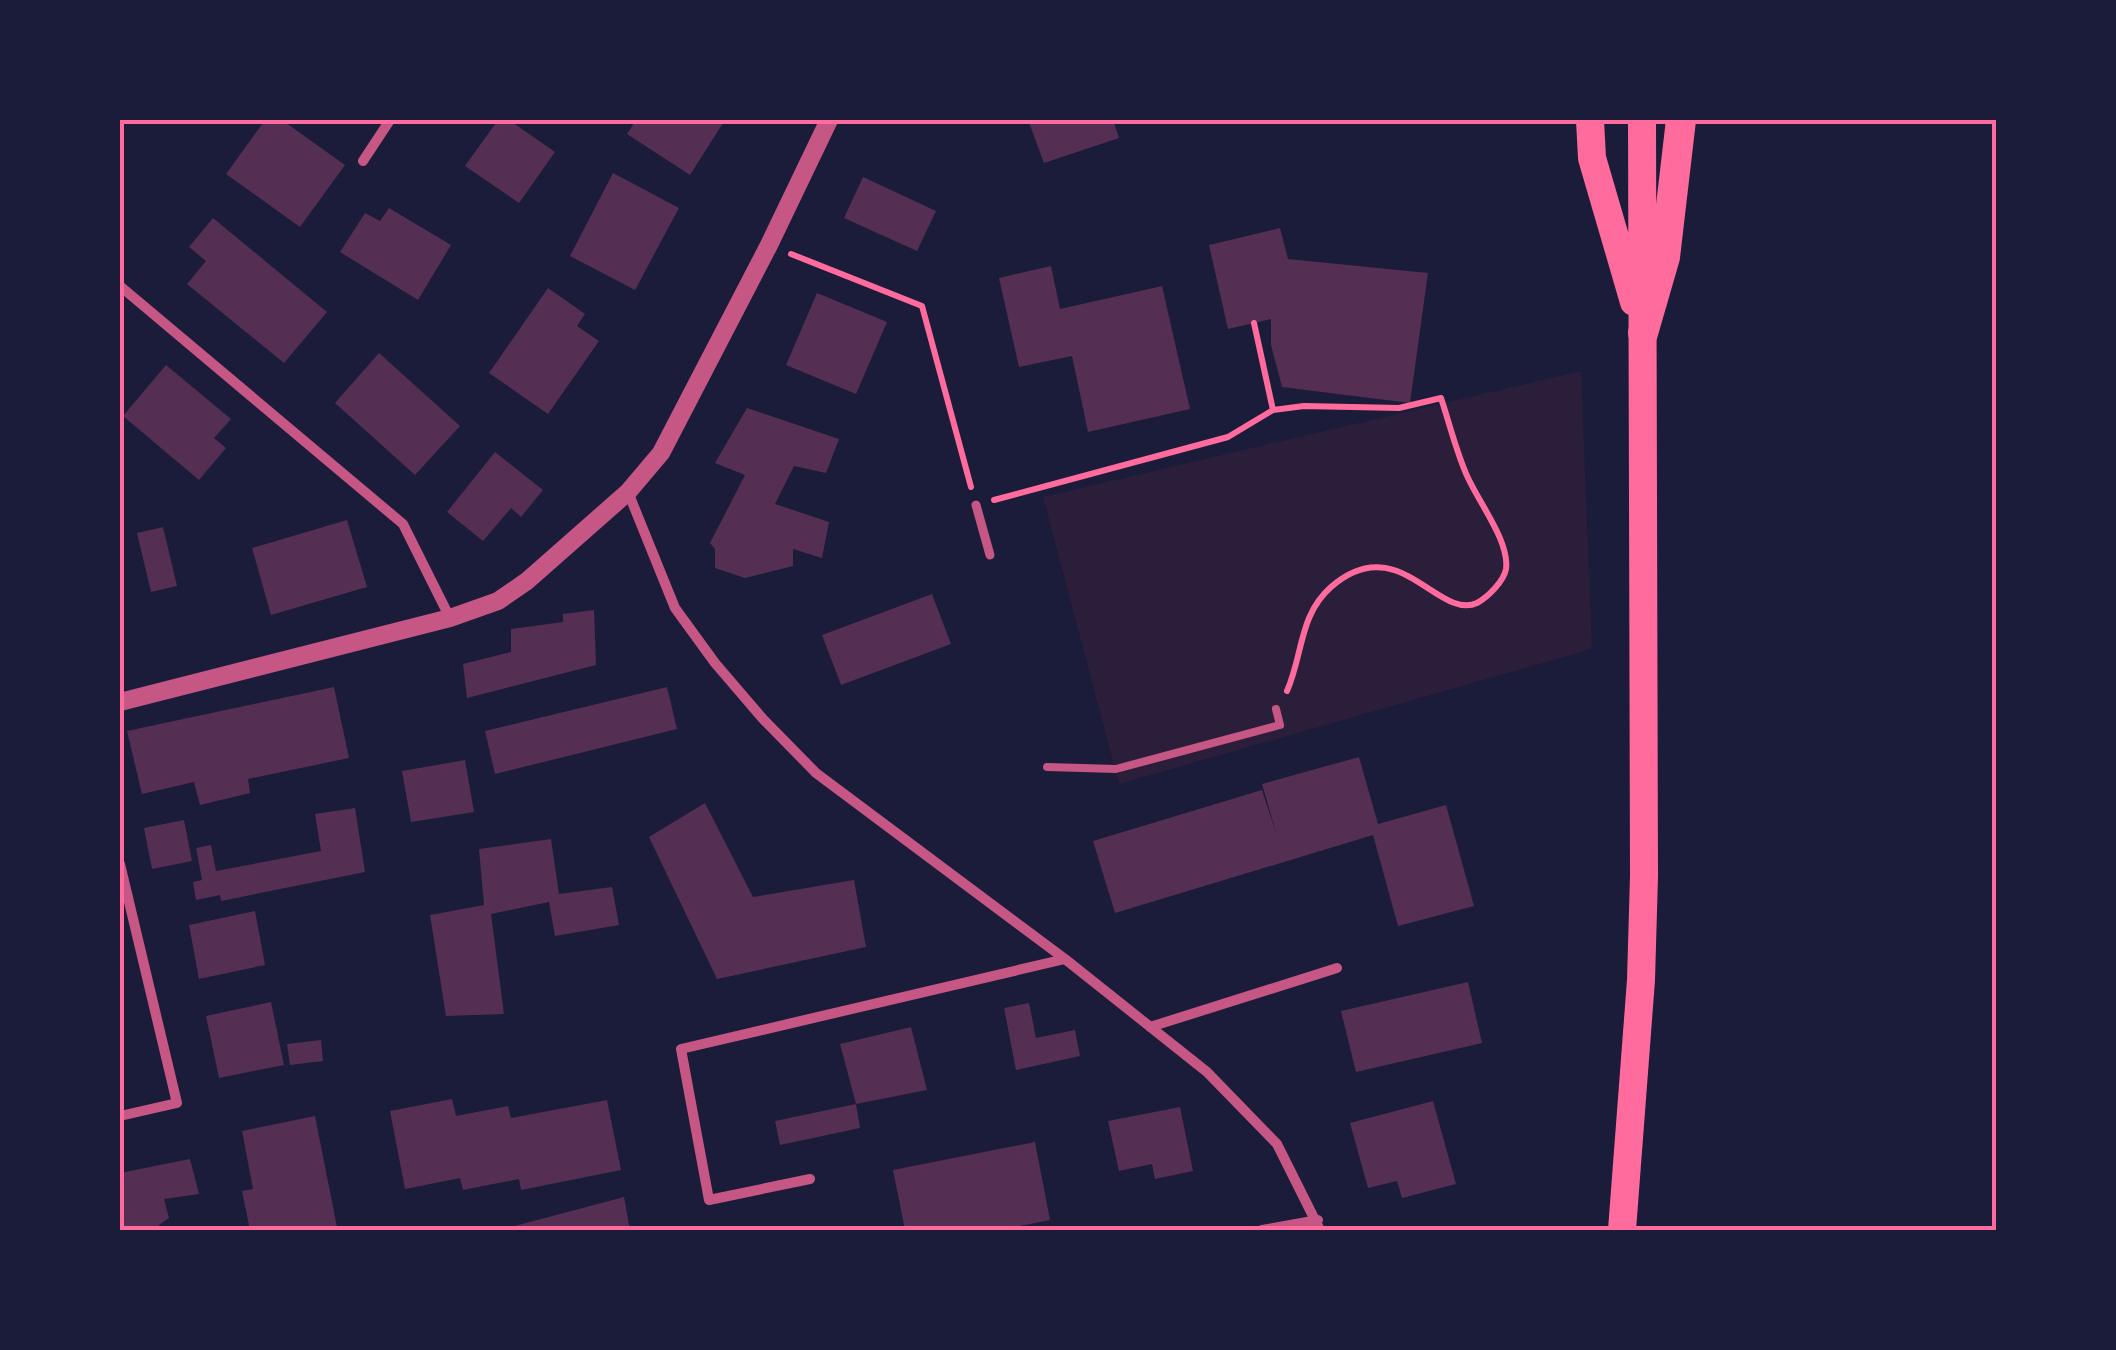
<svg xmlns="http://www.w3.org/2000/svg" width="2116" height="1350" font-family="Lato,sans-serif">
<rect width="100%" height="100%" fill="#1b1b3a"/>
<path fill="#2a1e3b" d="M1581,371L1592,649L1119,784L1043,497Z"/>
<path fill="#542f53" d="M265,120H282L345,165L300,227L226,174Z
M498,120H509L555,152L519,203L465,166Z
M636,120H725L690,175L627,134Z
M1028,120H1113L1119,138L1044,163Z
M613,173L679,208L635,290L570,256Z
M863,177L936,211L917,251L844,218Z
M389,208L451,245L418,300L340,252L365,213L380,221Z
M213,218L327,312L284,363L187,284L206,261L189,247Z
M1280,228L1288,259L1428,273L1410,403L1282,387L1271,345V319L1228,329L1209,245Z
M1051,266L1060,309L1162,286L1190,409L1088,432L1072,356L1019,367L999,278Z
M548,288L585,314L577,326L599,341L548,414L489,373Z
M817,293L887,322L856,394L786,365Z
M379,353L460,426L415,475L335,403Z
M166,365L231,419L214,438L226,448L199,480L123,416Z
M747,408L839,439L826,473L794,466L775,504L829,522L822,558L793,549V566L745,578L715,568V549L710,543L745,475L715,463Z
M495,452L543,490L521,517L511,508L483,541L447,512Z
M347,520L367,587L271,615L252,548Z
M163,527L177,586L151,592L137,533Z
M932,594L951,644L841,685L822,635Z
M594,610L596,665L467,698L463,664L511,652V629L563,622V614Z
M334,687L349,758L248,779L250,793L200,805L194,782L142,794L127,731Z
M667,687L677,729L495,774L485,731Z
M1359,757L1378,824L1446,805L1474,906L1398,926L1373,835L1115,913L1093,841L1262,790L1277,836L1262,784Z
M465,760L474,812L411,822L402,771Z
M705,803L753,897L854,880L866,947L717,979L649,837Z
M355,808L365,872L221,901L220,895L196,900L193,882L202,880L196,848L211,845L216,871L321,851L315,814Z
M184,820L192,861L152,869L144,828Z
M551,839L559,894L612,887L619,925L555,936L549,902L491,914L504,1014L446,1016L430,915L484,905L479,849Z
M255,911L265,965L199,979L189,925Z
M1468,982L1482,1043L1356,1072L1341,1011Z
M271,1002L284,1065L219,1078L206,1016Z
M1029,1003L1036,1038L1075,1030L1080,1056L1016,1070L1004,1008Z
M911,1027L927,1090L856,1104L840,1044Z
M321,1040L323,1061L290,1065L287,1044Z
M452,1099L456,1116L508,1106L511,1118L607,1100L621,1170L521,1190L519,1179L463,1190L460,1178L405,1189L390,1111Z
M1433,1101L1456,1184L1402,1198L1397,1181L1368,1188L1350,1123Z
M856,1104L860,1128L780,1145L775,1121Z
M1180,1107L1193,1171L1155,1179L1152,1164L1119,1171L1108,1121Z
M315,1116L337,1227L321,1230H288V1227L250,1230L242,1191L253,1189L242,1131Z
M1035,1142L1050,1220L1000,1230H905L893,1170Z
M190,1159L199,1194L164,1199L169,1218L159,1225L160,1230H120V1173Z
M624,1197L630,1230H504L503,1229Z"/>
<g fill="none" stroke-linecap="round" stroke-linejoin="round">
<path stroke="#ff6b9d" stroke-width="6" d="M791,254L922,306L971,487
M1254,323L1273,410
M994,500L1228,437L1273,410L1304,406L1399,408L1441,398C1449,422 1455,447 1465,471C1475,498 1510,540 1506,569C1504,581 1488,597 1477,603C1438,621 1398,528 1331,587C1299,615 1303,655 1287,691"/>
<path stroke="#c65784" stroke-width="8" d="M1047,767L1116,769L1280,725L1276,709"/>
<path stroke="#c65784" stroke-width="9" d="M976,505L990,555"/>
<path stroke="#c65784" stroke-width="10" d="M363,161L390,120
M120,286L403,524L450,618
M628,492L675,608L715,663L763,719L816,773L1065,959L1207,1072L1277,1144L1320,1230
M120,864L177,1103L120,1116
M1150,1027L1337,968
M810,1179L709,1200L681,1049L1065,959
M1262,1230L1318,1220"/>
<path stroke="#c65784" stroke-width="18" d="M120,702L450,618L498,601L527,581L628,492L661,453L769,245L829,120"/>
<path stroke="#ff6b9d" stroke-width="28" d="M1590,120L1592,158L1634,302
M1622,1230L1641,980L1644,876L1642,120"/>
<path stroke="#ff6b9d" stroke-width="30" d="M1643,333L1665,257L1681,120"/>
</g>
<rect width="2116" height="1350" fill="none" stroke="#1b1b3a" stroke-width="245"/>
<rect x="122" y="122" width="1872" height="1106" fill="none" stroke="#ff6b9d" stroke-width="4"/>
</svg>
